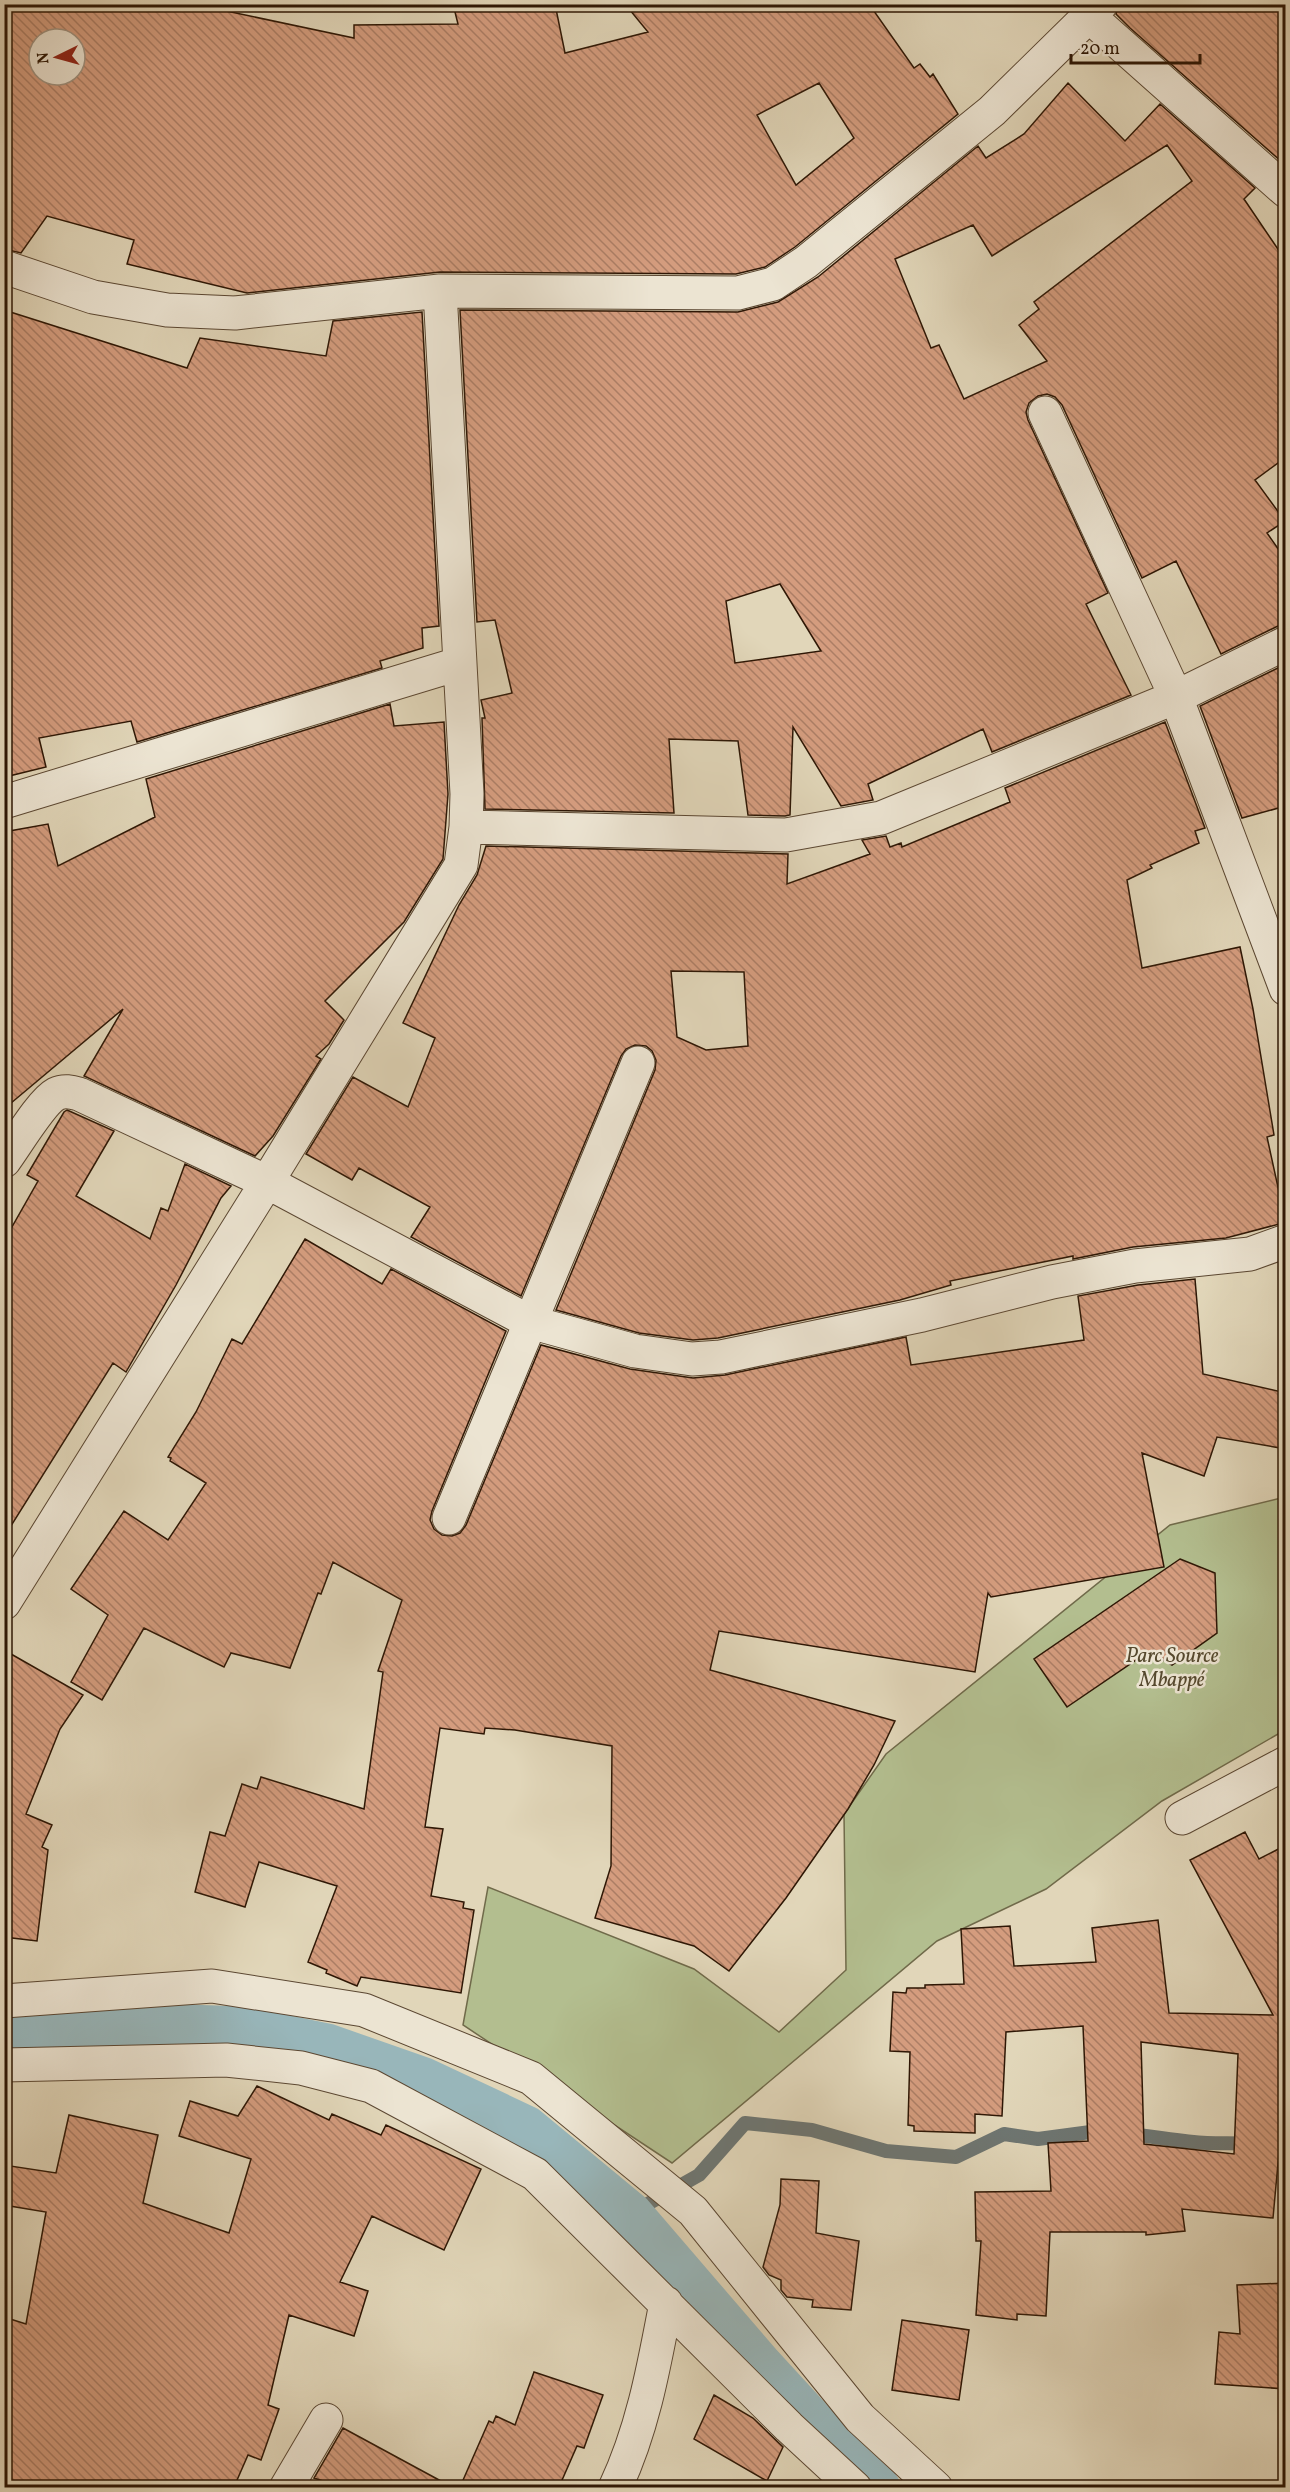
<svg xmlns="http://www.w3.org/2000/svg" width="1290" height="2492" font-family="Vollkorn,serif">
<defs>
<pattern id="building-back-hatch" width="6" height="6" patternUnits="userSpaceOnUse" patternTransform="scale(1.5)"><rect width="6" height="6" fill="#d49c7e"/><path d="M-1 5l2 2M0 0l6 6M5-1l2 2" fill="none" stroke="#ac7e65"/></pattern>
</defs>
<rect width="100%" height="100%" fill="#e1d6b9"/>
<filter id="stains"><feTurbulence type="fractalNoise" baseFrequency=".00333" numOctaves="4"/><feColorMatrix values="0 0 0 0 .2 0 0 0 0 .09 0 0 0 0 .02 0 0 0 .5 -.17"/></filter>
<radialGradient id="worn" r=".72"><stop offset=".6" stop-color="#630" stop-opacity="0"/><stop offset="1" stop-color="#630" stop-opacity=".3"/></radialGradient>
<path fill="#b3be8f" stroke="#706a4a" stroke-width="1.5" d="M1285,1497V1730L1162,1801L1046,1889L937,1941L672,2163L463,2025L488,1887L694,1969L779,2032L846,1970L844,1814L886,1754L1170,1525Z"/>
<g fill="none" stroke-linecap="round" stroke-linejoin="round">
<path stroke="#6e7672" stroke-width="14" d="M1127,2134C1154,2136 1180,2142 1207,2143C1239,2144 1253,2141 1286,2151
M630,2214L699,2175L745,2123L812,2130L886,2151L956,2157L1004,2134L1038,2139L1098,2131L1105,2132"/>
<path stroke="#98b6ba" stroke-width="45" d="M4,2030L159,2026L244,2029L327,2046L424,2080L526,2128L630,2214L759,2364L850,2463L878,2488"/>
</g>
<path fill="url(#building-back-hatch)" stroke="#2e1705" stroke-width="1.5" fill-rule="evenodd" d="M4,4H193L354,38V25L458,24L453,4H555L565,53L648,32L625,4H869L914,68L920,64L930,77L933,74L958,114L795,247L765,267L736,274L440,272L247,293L127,264L134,240L47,216L21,253L4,249ZM39,39H75V75H39ZM819,83L854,138L796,185L757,115Z
M1119,4H1286V158L1282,162L1130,28L1116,14Z
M1068,83L1125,141L1160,104L1255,188L1244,199L1286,261V457L1255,480L1285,521L1267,533L1286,560V625L1278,626L1221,654L1176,561L1142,578L1062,405L1055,397L1047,394L1038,396L1029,403L1026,412L1028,420L1108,593L1086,604L1131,695L992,752L983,729L868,784L873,800L841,806L793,727L790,815L785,816L748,815L738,741L669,739L674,813L485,809L482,718H485L481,700L512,693L495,620L477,622L460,310L738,312L778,302L818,277L978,146L986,158L1024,134ZM1167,145L1192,181L1034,302L1039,309L1019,325L1047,361L964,399L939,345L931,348L895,259L973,225L992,256ZM780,584L821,651L735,663L726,601Z
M4,310L187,368L200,338L326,356L333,321L422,312L439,626L422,628L423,648L380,661L382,668L137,742L131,721L39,738L46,767L9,776L4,756Z
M1286,664V806L1242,818L1200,706Z
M390,704L394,726L444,722L448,794L443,859L404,922L325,1001L344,1020L329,1044L316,1056L321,1059L273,1136L255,1156L84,1076L123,1009L4,1109V832L48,824L58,866L155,817L146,779Z
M1165,722L1205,828L1195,831L1199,843L1150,865L1152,868L1127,880L1142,968L1240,947L1253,1009L1274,1135L1267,1137L1283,1210V1223L1226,1238L1133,1247L1073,1259V1256L950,1281L951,1285L900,1300L718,1338L693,1340L639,1333L556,1310L655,1070L656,1060L652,1051L646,1046L635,1045L626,1049L621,1056L521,1296L411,1237L430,1207L359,1168L352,1180L306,1154L353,1077L408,1107L435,1038L403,1023L459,905L477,875L486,846L788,854L787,884L870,854L862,840L886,836L890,847L901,843L902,847L1010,802L1005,788ZM671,971L744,972L748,1046L706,1050L677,1037Z
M67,1110L114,1131L76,1196L150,1239L161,1208L168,1211L185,1164L231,1186L221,1198L176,1285L126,1372L113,1363L4,1537V1241L38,1181L27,1175L64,1112Z
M305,1239L382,1284L391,1269L506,1331L432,1511L430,1520L434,1529L442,1535L452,1536L460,1533L466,1525L541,1345L630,1369L693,1378L725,1375L906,1337L911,1365L1084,1340L1078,1296L1138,1285L1195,1279L1203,1374L1286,1393V1449L1217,1437L1204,1476L1142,1453L1164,1567L991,1597L988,1593L975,1672L719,1631L710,1670L895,1721L874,1765L848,1809L786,1898L729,1971L694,1946L595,1918L611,1866L612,1746L515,1730L485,1728L484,1734L440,1728L425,1827L443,1829L431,1896L464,1902L463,1908L474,1910L461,1993L361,1977L357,1986L326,1973L327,1970L308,1962L337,1886L259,1862L245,1907L195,1892L210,1832L225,1836L242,1784L257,1789L261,1777L364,1809L383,1672L378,1671L402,1600L333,1562L321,1594L318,1593L290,1668L231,1653L224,1667L144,1628L102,1700L71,1682L108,1615L71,1589L124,1511L168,1540L206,1483L170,1461L171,1458L168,1457L196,1412L232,1339L242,1344Z
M1180,1559L1215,1573L1217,1633L1172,1665L1148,1652L1067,1707L1034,1659Z
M4,1650L83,1695L60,1729L26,1814L52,1825L42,1847L48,1850L37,1941L4,1937Z
M1245,1832L1259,1859L1286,1845V2076L1273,2218L1182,2209L1185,2231L1146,2235V2232H1050L1046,2316L1017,2314V2320L976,2315L981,2241H976L975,2192L1051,2191L1048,2143L1088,2141L1083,2026L1006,2032L1002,2116L975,2114V2133L914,2131V2126L908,2125L910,2052L890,2051L893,1992L906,1993L907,1988H925V1985L964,1984L961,1929L1010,1926L1014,1966L1096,1962L1092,1928L1158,1920L1169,2013L1273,2015L1190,1860ZM1141,2042L1238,2054L1234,2154L1144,2144Z
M257,2086L329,2120L332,2114L381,2135L386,2125L481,2169L444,2250L372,2216L340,2282L368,2291L354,2336L289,2315L268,2405L279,2409L261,2460L248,2455L234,2487H4V2317L26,2324L46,2212L4,2205V2165L56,2173L69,2115L158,2135L143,2203L229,2233L251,2159L179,2136L190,2101L238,2116Z
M781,2179L819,2181L816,2233L859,2241L851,2310L812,2307L813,2300L787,2297L781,2290V2280L769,2275L763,2267L780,2205Z
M1286,2283V2389L1215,2384L1219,2332L1240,2334L1237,2285Z
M902,2320L969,2330L959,2400L892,2390Z
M534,2372L603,2395L584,2448L577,2446L559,2487H460L489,2421L493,2423L496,2416L515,2425Z
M714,2395L753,2418L783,2447L767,2481L694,2439Z
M343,2428L452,2487H341L314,2478Z"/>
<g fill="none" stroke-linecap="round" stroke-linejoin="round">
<g stroke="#5b4732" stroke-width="35">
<path id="minor" d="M1090,17L1286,191
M4,267L93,297L167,310L235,313L440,291L738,293L773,284L806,262L992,111L1101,4
M1045,413L1176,697L1286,989
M4,802L458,664
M466,827L786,835L881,818L1176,697L1286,643
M4,1161C16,1145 41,1102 56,1094C64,1090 72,1092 79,1094L267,1182L530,1322L635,1351L692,1359L721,1357L922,1315L1052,1282L1135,1266L1250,1254L1286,1241
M449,1518L638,1063
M4,1603L267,1182L461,865L466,827L467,794L440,291
M1182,1818L1286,1763
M4,2001L212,1986L364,2010L531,2078L693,2211L860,2418L936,2488
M4,2065L226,2060L301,2068L371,2086L535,2174L789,2427L855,2488
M286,2488L326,2420
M615,2488C643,2429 654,2366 666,2303"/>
</g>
<use href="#minor" stroke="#ece4d2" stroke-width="33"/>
</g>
<g text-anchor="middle" stroke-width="5" stroke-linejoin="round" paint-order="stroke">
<g font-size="21" font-style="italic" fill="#56492e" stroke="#ece4d2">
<text x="1172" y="1662">Parc Source<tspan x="1172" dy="24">Mbappé</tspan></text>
</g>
</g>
<rect width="1290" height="2492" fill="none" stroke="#e1d6b9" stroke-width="24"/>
<rect x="6" y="6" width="1278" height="2480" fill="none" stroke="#2e1705" stroke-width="3"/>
<rect x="12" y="12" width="1266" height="2468" fill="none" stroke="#2e1705" stroke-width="1.5"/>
<g transform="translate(57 57) rotate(265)"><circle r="28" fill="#ece4d2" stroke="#a09280" stroke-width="1.5"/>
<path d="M0-4.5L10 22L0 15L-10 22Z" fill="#8f2418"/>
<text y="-9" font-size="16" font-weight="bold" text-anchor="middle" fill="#2e1705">N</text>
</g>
<path d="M1071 54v9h129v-9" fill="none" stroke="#2e1705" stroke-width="3"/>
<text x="1080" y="54" font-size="18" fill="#2e1705" stroke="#ece4d2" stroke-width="4.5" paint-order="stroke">20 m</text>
<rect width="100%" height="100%" filter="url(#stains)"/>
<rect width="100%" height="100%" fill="url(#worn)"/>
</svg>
